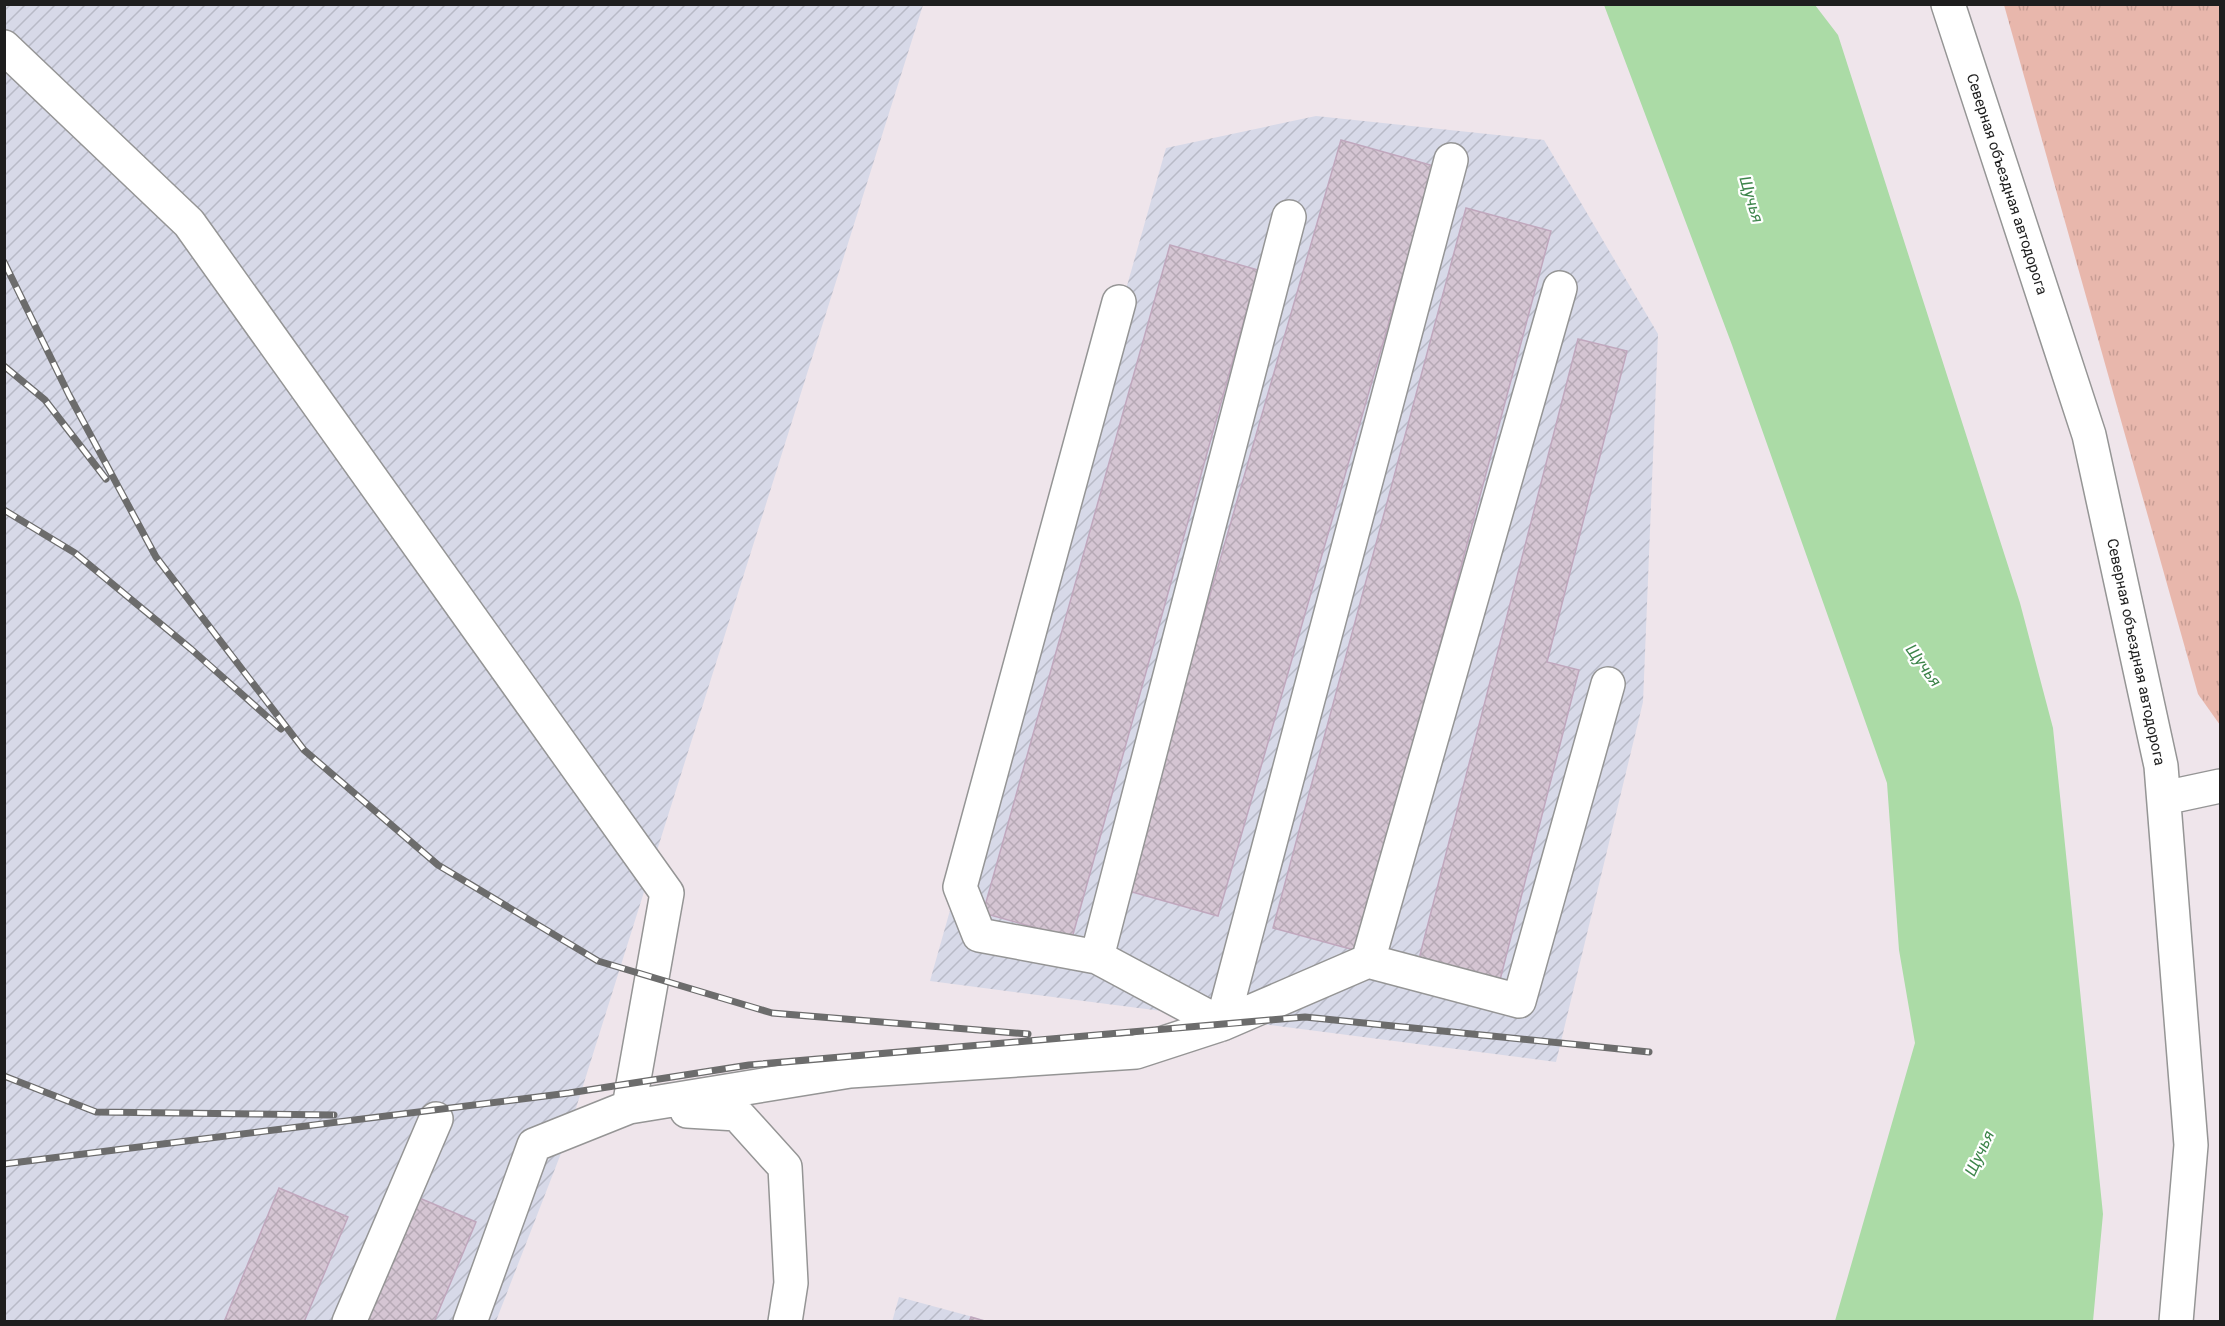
<svg xmlns="http://www.w3.org/2000/svg" width="2225" height="1326" font-family="Roboto,sans-serif">
<defs>
<pattern id="industrial-furrows" width="10" height="10" patternUnits="userSpaceOnUse" patternTransform="scale(1.5)"><rect width="10" height="10" fill="#d7d9e8"/><path d="M-1 1l2-2M0 10L10 0M9 11l2-2" fill="none" stroke="#b8bac7"/></pattern>
<pattern id="grass-tufts" width="24" height="20" patternUnits="userSpaceOnUse" patternTransform="scale(1.5)"><rect width="24" height="20" fill="#e8b7ac"/><path d="M3 7l-1-3M5 7V3M7 7l1-3M15 17l-1-3M17 17v-4M19 17l1-3" fill="none" stroke="#c79d94"/></pattern>
<pattern id="building-cross-hatch" width="8" height="8" patternUnits="userSpaceOnUse" patternTransform="scale(1.5)"><rect width="8" height="8" fill="#d5c5d3"/><path d="M0 0l8 8M0 8l8-8" fill="none" stroke="#b6a9b5"/></pattern>
</defs>
<rect width="100%" height="100%" fill="#efe5eb"/>
<path fill="url(#industrial-furrows)" d="M5,5H923L565,1143L496,1321L5,1322Z
M1316,116L1544,140L1658,334L1643,702L1556,1062L930,981L1166,148Z
M899,1297L988,1321L892,1322Z"/>
<path fill="url(#grass-tufts)" d="M2004,5H2220V725L2198,694Z"/>
<path fill="#abdba6" d="M1604,5H1815L1838,35L2020,603L2053,728L2103,1214L2093,1321H1835L1915,1043L1899,950L1887,783L1732,345Z"/>
<path fill="url(#building-cross-hatch)" stroke="#c0a7bd" stroke-width="1.5" d="M1341,140L1434,166L1218,916L1125,890Z
M1466,208L1551,231L1358,951L1273,928Z
M1170,245L1258,270L1072,938L983,913Z
M1578,339L1627,351L1547,662L1579,670L1500,980L1419,959Z
M279,1188L348,1217L304,1322H224Z
M417,1197L476,1222L434,1322H364Z
M971,1317L988,1322H969Z"/>
<g fill="none" stroke-linecap="round" stroke-linejoin="round">
<g stroke="#959595" stroke-width="36">
<path id="minor" d="M1948,4L2089,435L2161,766L2191,1145L2176,1322
M4,47L189,223L667,893L629,1107L534,1145L470,1322
M1289,217L1097,957L1222,1024L1368,961L1560,288
M2164,798L2220,786
M1097,957L979,935L960,887L1119,302
M1368,961L1519,1001L1608,684
M629,1107L850,1071L1136,1052L1222,1024L1451,160
M687,1111L737,1114L785,1167L791,1283L785,1322
M349,1322L436,1119"/>
</g>
<use href="#minor" stroke="#fff" stroke-width="33"/>
<g stroke="#6c6c6c" stroke-width="7">
<path id="rail" d="M4,262L69,395L156,557L304,750L438,865L598,961L772,1013L1028,1034
M4,366L45,400L106,479
M4,510L75,553L191,649L281,729
M4,1076L96,1112L334,1115
M4,1164L569,1093L749,1065L1305,1017L1649,1052"/>
</g>
<use href="#rail" stroke="#fff" stroke-width="4.5" stroke-dasharray="14" stroke-linecap="butt"/>
</g>
<g text-anchor="middle" stroke-width="4.5" stroke-linejoin="round" paint-order="stroke">
<g font-size="15" fill="#1e1e1e" stroke="#fff">
<text transform="translate(2007 184) rotate(72)" y="5">Северная объездная автодорога</text>
<text transform="translate(2136 652) rotate(78)" y="5">Северная объездная автодорога</text>
</g>
<g font-size="16" font-style="italic" fill="#3e854b" stroke="#fff">
<text transform="translate(1752 199) rotate(73)" y="6">Щучья</text>
<text transform="translate(1924 665) rotate(54)" y="6">Щучья</text>
<text transform="translate(1979 1153) rotate(-65)" y="6">Щучья</text>
</g>
</g>
<rect width="2225" height="1326" fill="none" stroke="#1e1e1e" stroke-width="12"/>
</svg>
